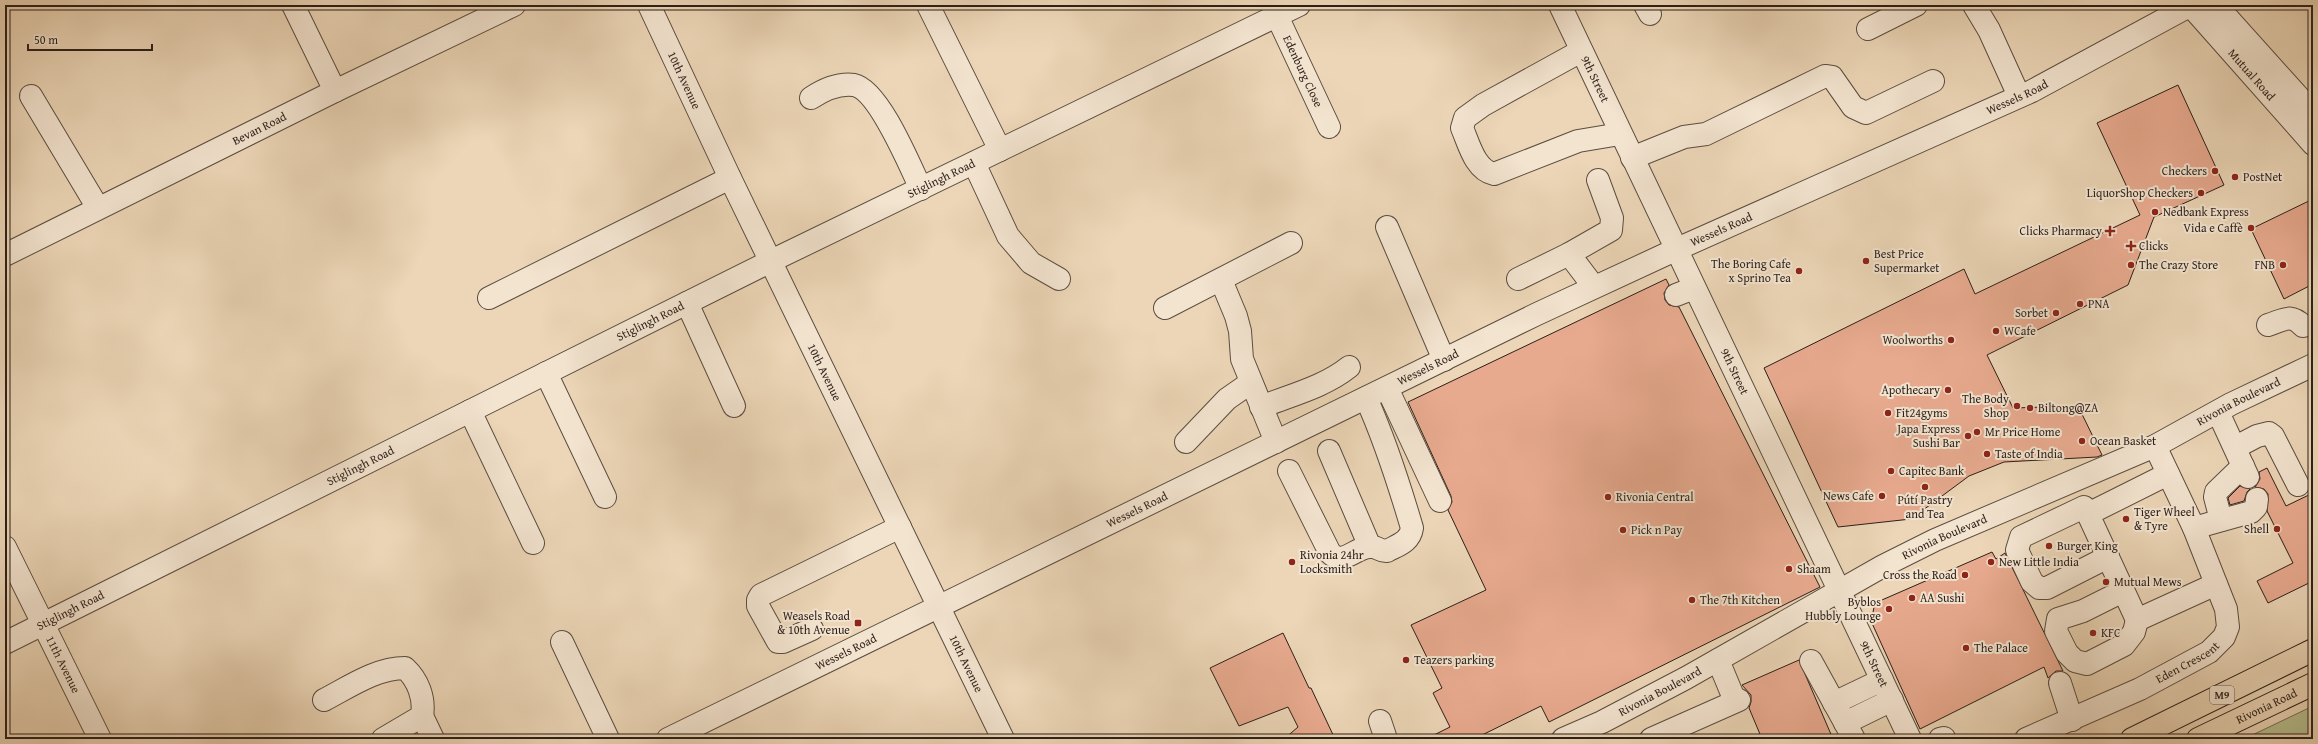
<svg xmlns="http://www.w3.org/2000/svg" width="2318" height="744" font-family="'Gentium Book Plus',serif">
<rect width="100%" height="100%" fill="#ecd6b7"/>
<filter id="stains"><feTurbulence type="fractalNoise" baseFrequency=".005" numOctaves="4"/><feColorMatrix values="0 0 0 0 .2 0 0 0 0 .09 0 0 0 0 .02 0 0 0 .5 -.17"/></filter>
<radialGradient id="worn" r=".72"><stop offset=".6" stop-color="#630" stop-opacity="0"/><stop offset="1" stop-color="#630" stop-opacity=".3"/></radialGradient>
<path fill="#b7be8f" stroke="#716e54" d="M2313,706V739H2244Z"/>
<path fill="#e8aa8f" stroke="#2b1f19" d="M2178,85L2224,185L2154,217L2128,285L1987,355L2013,408L2078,406L2102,455L2097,457L2004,462L1969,476L1911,519L1838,527L1764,368L1964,269L1975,294L2140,215L2097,123Z
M2313,199V284L2284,299L2251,229Z
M1666,279L1669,285L1664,293L1665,300L1669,305L1679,307L1820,587L1549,722L1541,706L1474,739H1426L1450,727L1433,693L1442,688L1411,625L1486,590L1448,510L1452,502L1451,496L1408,402Z
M2267,468L2286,506L2313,493V581L2268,603L2257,581L2293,563L2267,511L2268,494L2264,489L2255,487L2260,479L2259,472Z
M2240,486L2250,489L2247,492L2244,501L2230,505L2228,498Z
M1992,552L1996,559L2005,553L2063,671H2056L2048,678L2044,667L1920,729L1871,621L1875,603Z
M1283,633L1309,688H1311L1335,739H1284L1298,727L1288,707L1239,726L1210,668Z
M1799,660L1833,739H1762L1749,708L1751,702V695L1742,685Z"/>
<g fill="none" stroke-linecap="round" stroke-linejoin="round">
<g stroke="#5b4d40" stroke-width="24">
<g id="minor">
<path d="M293,5L335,91"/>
<path id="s1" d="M649,5L730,178L1003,739"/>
<path d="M928,5L1000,150"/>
<path id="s2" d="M1560,5L1910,739"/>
<path d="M1645,5L1650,14"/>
<path d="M1974,5L1989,30L2019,96"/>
<path id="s3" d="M2190,5L2313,144"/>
<path d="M2216,5L2313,113"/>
<path id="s4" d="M1277,16L1329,127"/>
<path d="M1868,29L1916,5"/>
<path d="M1581,51L1483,105L1465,118L1462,128C1469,144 1475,170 1494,174L1578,141L1620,134"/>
<path d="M31,96L98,208"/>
<path d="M811,98C823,90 839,83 854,85C879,90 910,166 921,189"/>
<path d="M1632,158L1684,137L1706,134L1825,76L1832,77L1853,107L1866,113L1933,81"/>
<path d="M974,163L1008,236L1031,263L1059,279"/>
<path d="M1387,227L1444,360"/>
<path id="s5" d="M5,255L335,91L514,5"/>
<path d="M1518,279L1569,254"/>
<path d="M1221,280L1236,316L1240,331L1242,359L1276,442"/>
<path d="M1594,287L1569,254L1611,230L1612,218L1598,180"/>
<path d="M1676,295L1694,288"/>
<path d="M489,298L730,178"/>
<path d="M687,303L734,406"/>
<path d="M1165,308L1291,243"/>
<path d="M2268,325C2284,320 2290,313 2303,326"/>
<path d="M546,373L605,497"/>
<path d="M1387,388L1440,501"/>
<path d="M1261,407C1291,395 1324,387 1349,367"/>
<path d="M470,411L533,543"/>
<path d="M2218,412L2248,477"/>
<path d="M1186,442L1227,399L1250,383"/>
<path d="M2236,447L2257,436L2269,433L2273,436L2298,485"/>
<path d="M1329,451L1370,547"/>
<path d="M1289,471L1330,553C1344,567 1357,545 1372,547C1378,547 1381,552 1387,551C1398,545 1410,542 1412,528C1399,484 1385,440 1366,398"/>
<path d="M2168,474L2088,514L2137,620L2216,584"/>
<path d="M2084,507L2021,537L2017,550L2032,582L2039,588H2047L2108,557"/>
<path d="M2221,520L2215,497L2216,492L2243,466"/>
<path d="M2194,528L2251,512L2256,507L2257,499"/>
<path id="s6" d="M5,547L100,739"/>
<path d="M2123,591L2083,611L2058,619L2056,631L2067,653L2075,661L2087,664L2124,645L2134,632L2137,620"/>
<path d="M812,629L783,642H778L758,606V600L761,595L900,527"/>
<path d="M562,642L608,739"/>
<path id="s7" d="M5,643L771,261L1299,5"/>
<path d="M1718,660L1735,701"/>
<path d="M1811,661L1854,739"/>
<path d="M2060,683L2072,720"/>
<path d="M324,700C349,687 376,668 405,668C418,680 425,698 422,716L383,739"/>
<path d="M1834,703L1882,680"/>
<path d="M422,716L433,739"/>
<path d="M1380,721L1386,739"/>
<path d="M1845,723L1892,700"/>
<path id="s8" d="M668,739L1537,314L1675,250L2032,91L2191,5"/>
<path id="s9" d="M1563,739L1602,722L1686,678L1883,566L1935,540L2155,446L2231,404L2313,365"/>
<path d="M1651,739L1739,700"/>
<path d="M1940,739L1944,738"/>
<path id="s10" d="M2026,739L2140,689L2209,652L2224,637L2228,627L2226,609L2194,528L2155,446"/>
</g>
</g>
<g stroke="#2b1f19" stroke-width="24">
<g id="major">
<path d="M2132,739L2313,650"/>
<path id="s11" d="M2198,739L2313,684"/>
</g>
</g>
<use href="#minor" stroke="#f3e4d0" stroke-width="22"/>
<use href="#major" stroke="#ecd6b7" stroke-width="22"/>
</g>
<g fill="#8f2418" stroke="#f3e4d0" stroke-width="1.5">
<circle cx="2215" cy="171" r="4"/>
<circle cx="2235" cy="177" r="4"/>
<circle cx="2201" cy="193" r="4"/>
<circle cx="2155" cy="212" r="4"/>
<circle cx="2251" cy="228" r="4"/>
<path d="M2108 225h4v4h4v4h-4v4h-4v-4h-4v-4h4z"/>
<path d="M2129 240h4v4h4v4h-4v4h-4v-4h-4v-4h4z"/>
<circle cx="1866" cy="261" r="4"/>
<circle cx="2131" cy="265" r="4"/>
<circle cx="2283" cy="265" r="4"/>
<circle cx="1799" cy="271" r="4"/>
<circle cx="2080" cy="304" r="4"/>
<circle cx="2056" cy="313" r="4"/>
<circle cx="1996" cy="331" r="4"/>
<circle cx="1951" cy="340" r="4"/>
<circle cx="1948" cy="390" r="4"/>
<circle cx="2017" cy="406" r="4"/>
<circle cx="2030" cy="408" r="4"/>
<circle cx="1888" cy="413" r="4"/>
<circle cx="1977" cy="432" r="4"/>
<circle cx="1968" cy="436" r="4"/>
<circle cx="2082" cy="441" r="4"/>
<circle cx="1987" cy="454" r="4"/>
<circle cx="1891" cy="471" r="4"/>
<circle cx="1925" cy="487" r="4"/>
<circle cx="1882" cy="496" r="4"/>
<circle cx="1608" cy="497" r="4"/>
<circle cx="2126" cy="519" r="4"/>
<circle cx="2277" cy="529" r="4"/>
<circle cx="1623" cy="530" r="4"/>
<circle cx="2049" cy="546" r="4"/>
<circle cx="1292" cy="562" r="4"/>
<circle cx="1991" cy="562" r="4"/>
<circle cx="1789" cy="569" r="4"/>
<circle cx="1965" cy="575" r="4"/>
<circle cx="2106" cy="582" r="4"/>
<circle cx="1912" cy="598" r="4"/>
<circle cx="1692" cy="600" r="4"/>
<circle cx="1889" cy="609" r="4"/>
<rect x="854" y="619" width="8" height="8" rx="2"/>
<circle cx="2093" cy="633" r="4"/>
<circle cx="1966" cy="648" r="4"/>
<circle cx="1406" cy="660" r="4"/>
</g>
<g text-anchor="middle" stroke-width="4" stroke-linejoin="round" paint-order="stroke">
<rect fill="#f3e4d0" stroke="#675a50" stroke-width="1" x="2210" y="686" width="24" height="18" rx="3"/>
<g font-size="11" font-weight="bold" fill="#2b1f19">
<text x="2222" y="699">M9</text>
</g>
<g font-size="12" fill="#2b1f19" stroke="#f3e4d0">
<text dy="4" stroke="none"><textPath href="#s4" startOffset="61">Edenburg Close</textPath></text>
<text dy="4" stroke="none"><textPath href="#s3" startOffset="93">Mutual Road</textPath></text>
<text dy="4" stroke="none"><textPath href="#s2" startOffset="82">9th Street</textPath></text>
<text dy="4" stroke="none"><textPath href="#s1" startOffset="83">10th Avenue</textPath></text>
<text dy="4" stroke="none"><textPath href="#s8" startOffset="1494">Wessels Road</textPath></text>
<text dy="4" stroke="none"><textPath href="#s5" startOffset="284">Bevan Road</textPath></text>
<text dy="4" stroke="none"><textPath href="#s7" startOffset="1045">Stiglingh Road</textPath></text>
<text dy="4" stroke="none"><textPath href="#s8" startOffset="1170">Wessels Road</textPath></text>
<text dy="4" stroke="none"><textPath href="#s7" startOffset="721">Stiglingh Road</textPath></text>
<text dy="4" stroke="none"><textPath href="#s8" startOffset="846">Wessels Road</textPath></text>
<text dy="4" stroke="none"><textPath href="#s2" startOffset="406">9th Street</textPath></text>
<text dy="4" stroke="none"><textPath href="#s1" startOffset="407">10th Avenue</textPath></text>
<text dy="4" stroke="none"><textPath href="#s9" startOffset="756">Rivonia Boulevard</textPath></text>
<text dy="4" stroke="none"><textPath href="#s7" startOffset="397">Stiglingh Road</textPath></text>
<text dy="4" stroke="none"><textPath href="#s8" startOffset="522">Wessels Road</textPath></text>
<text dy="4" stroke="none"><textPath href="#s9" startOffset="432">Rivonia Boulevard</textPath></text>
<text dy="4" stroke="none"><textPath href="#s7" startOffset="73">Stiglingh Road</textPath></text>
<text dy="4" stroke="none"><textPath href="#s8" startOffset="198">Wessels Road</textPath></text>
<text dy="4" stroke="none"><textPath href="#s10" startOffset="179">Eden Crescent</textPath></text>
<text dy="4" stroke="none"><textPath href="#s1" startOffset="731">10th Avenue</textPath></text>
<text dy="4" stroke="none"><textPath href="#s2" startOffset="730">9th Street</textPath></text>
<text dy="4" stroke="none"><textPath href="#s6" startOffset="131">11th Avenue</textPath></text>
<text dy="4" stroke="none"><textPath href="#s9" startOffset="108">Rivonia Boulevard</textPath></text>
<text dy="4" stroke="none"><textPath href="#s11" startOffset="76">Rivonia Road</textPath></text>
</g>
<g font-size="12" fill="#2b1f19" stroke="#f3e4d0" text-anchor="start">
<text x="2207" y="175" text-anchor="end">Checkers</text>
<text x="2243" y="181">PostNet</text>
<text x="2193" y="197" text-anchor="end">LiquorShop Checkers</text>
<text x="2163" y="216">Nedbank Express</text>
<text x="2243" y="232" text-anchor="end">Vida e Caffè</text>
<text x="2102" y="235" text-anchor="end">Clicks Pharmacy</text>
<text x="2139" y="250">Clicks</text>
<text x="1874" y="258">Best Price<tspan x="1874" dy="14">Supermarket</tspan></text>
<text x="1791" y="268" text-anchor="end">The Boring Cafe<tspan x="1791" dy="14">x Sprino Tea</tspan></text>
<text x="2139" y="269">The Crazy Store</text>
<text x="2275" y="269" text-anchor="end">FNB</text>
<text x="2088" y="308">PNA</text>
<text x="2048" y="317" text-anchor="end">Sorbet</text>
<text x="2004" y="335">WCafe</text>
<text x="1943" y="344" text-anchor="end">Woolworths</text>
<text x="1940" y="394" text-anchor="end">Apothecary</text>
<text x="2009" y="403" text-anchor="end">The Body<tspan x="2009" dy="14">Shop</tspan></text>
<text x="2038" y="412">Biltong@ZA</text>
<text x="1896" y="417">Fit24gyms</text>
<text x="1960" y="433" text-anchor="end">Japa Express<tspan x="1960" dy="14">Sushi Bar</tspan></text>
<text x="1985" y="436">Mr Price Home</text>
<text x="2090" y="445">Ocean Basket</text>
<text x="1995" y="458">Taste of India</text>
<text x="1899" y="475">Capitec Bank</text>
<text x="1874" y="500" text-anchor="end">News Cafe</text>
<text x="1616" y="501">Rivonia Central</text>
<text x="1925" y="504" text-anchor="middle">Pútí Pastry<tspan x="1925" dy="14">and Tea</tspan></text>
<text x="2134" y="516">Tiger Wheel<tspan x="2134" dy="14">&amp; Tyre</tspan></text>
<text x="2269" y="533" text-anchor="end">Shell</text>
<text x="1631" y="534">Pick n Pay</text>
<text x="2057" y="550">Burger King</text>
<text x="1300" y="559">Rivonia 24hr<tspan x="1300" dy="14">Locksmith</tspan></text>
<text x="1999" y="566">New Little India</text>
<text x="1797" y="573">Shaam</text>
<text x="1957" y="579" text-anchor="end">Cross the Road</text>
<text x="2114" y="586">Mutual Mews</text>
<text x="1920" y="602">AA Sushi</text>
<text x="1700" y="604">The 7th Kitchen</text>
<text x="1881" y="606" text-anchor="end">Byblos<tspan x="1881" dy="14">Hubbly Lounge</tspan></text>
<text x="850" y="620" text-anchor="end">Weasels Road<tspan x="850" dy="14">&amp; 10th Avenue</tspan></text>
<text x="2101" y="637">KFC</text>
<text x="1974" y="652">The Palace</text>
<text x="1414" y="664">Teazers parking</text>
</g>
</g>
<rect width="2318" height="744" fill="none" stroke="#ecd6b7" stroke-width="20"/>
<rect x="6" y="6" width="2306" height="732" fill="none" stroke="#2b1f19" stroke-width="2"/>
<rect x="10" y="10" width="2298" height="724" fill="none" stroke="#2b1f19"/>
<path d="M28 44v6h124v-6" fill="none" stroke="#2b1f19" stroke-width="2"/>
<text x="34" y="44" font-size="12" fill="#2b1f19" stroke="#f3e4d0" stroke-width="3" paint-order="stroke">50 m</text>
<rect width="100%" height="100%" filter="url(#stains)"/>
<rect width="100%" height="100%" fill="url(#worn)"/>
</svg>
